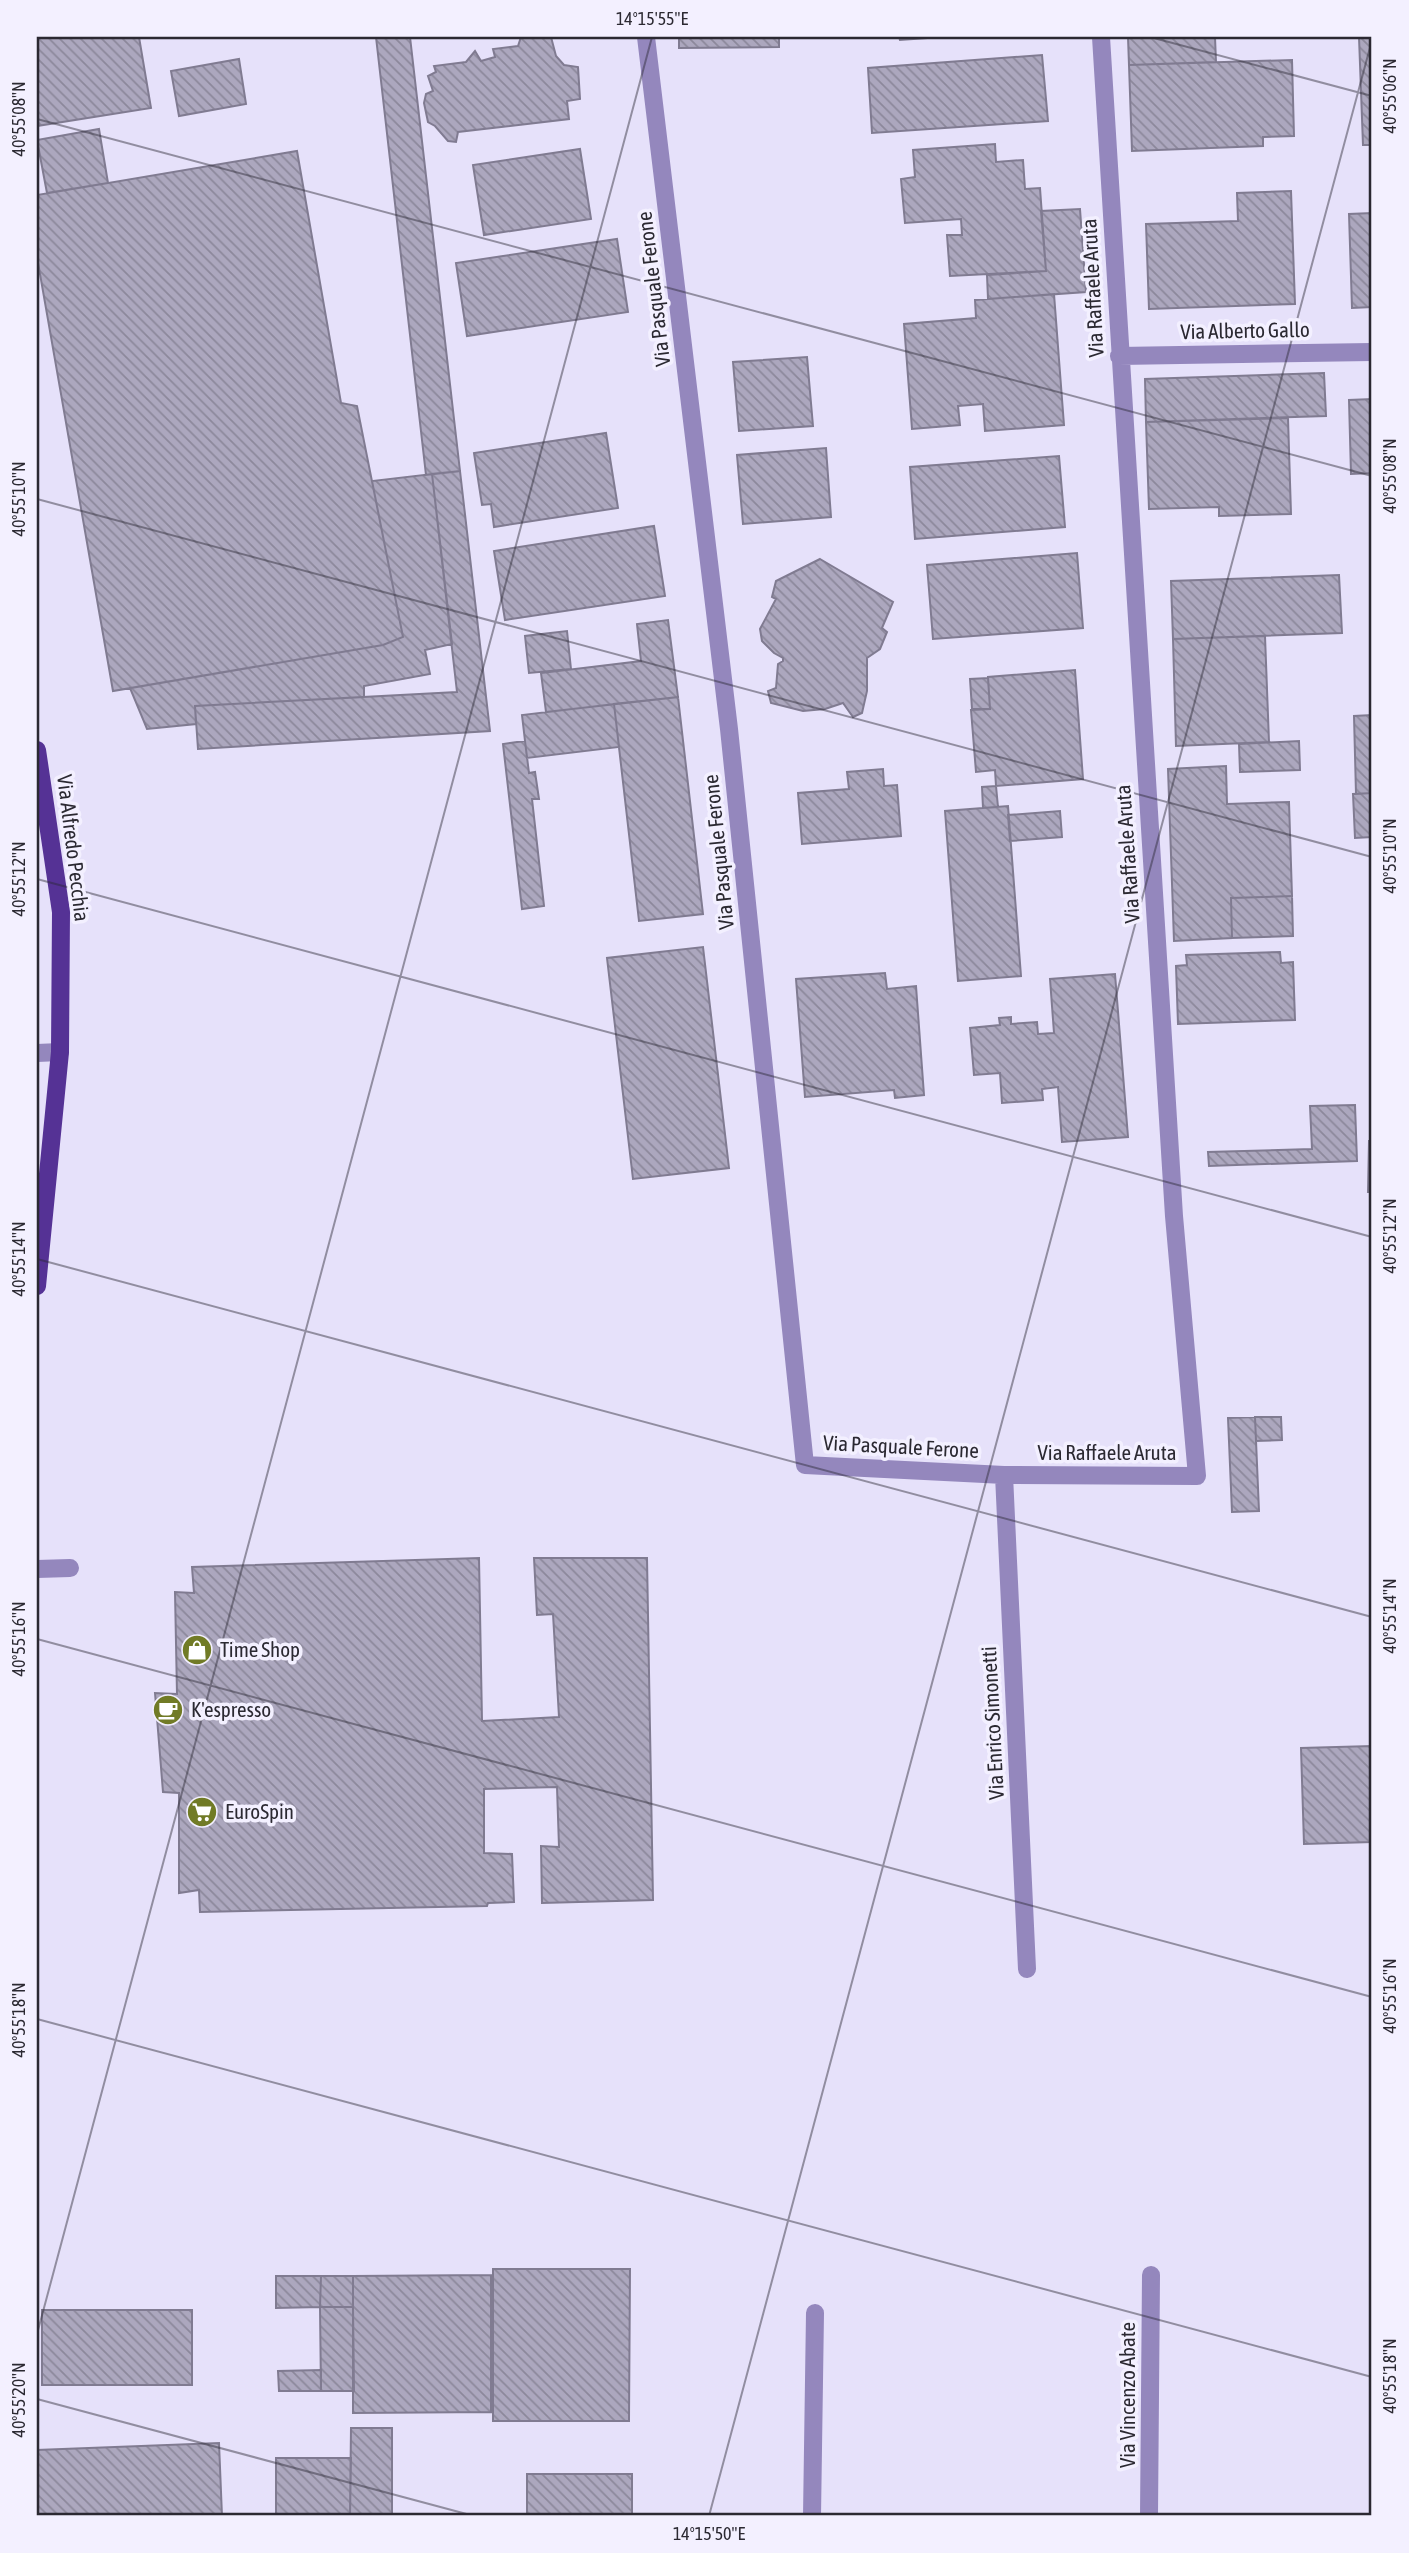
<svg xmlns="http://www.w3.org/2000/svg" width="1409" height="2553" font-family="'Asap Condensed',sans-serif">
<defs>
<pattern id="building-back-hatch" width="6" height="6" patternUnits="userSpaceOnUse" patternTransform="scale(1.75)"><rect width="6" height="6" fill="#aca7be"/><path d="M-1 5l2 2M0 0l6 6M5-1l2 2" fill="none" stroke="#8c889b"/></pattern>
</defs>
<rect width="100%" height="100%" fill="#e6e1fa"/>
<path fill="url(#building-back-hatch)" stroke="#807b91" stroke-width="2" d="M44,37H139L151,108L37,126V38Z
M376,37H410L460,471L426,475Z
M521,37H551L556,56L564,65L578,67L580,99L567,101L569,119L458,132L456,142L448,141L435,126L428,122L424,103L426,94L433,91L428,76L436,72L434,66L466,62L475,51L481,61L495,57L493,49L518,46Z
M679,37H779V47L679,48Z
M899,37H942L900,40Z
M1128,37H1215L1216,62L1129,65Z
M1359,37H1372V145H1363Z
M1042,55L1048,121L872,133L868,68Z
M239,59L246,104L179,116L171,71Z
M1292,60L1294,136L1263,137V146L1132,151L1129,65Z
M99,129L108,183L47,193L37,140Z
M995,144L996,162L1023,160L1025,189L1040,188L1046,271L950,276L947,235H962L961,219L905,223L901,179L915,177L913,150Z
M580,149L591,219L484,235L473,165Z
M297,151L341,403L357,406L403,637L383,645L113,691L37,257V195Z
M1291,191L1295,304L1149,309L1146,224L1238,221L1237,193Z
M1080,209L1086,292L988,299L987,275L1046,271L1041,211Z
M1372,213V307L1352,308L1349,214Z
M617,239L628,312L467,336L456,263Z
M1054,294L1064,425L985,431L983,404L958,406L960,425L912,429L904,324L976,318L975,300Z
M807,357L813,426L739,431L733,362Z
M1324,373L1326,416L1146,422L1145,379Z
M1372,399V473L1351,474L1349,400Z
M1288,418L1291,514L1219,516V507L1149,509L1146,422Z
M606,433L618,508L494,527L491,504L482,505L474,453Z
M826,448L831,517L743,524L737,455Z
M1059,456L1065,527L915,539L910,467Z
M460,471L490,731L198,749L195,706L457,692L432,474Z
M432,474L452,644L425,650L430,674L364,686V697L195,706L196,724L147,729L130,688L383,645L403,637L372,481Z
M654,526L665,596L505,620L494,551Z
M1077,553L1083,628L933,639L927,565Z
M820,559L893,602L882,628L887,632L880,649L867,658V691L862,713L853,717L843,703L825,709L803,711L771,703L768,691L776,688L778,664L783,661V658L774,653L762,641L760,629L776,599L772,597L776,581Z
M1339,575L1342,633L1173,639L1171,581Z
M668,620L678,697L546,712L541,673L641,661L637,624Z
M567,631L571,669L529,673L525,636Z
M1265,636L1269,742L1176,746L1173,639Z
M1075,670L1083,779L996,786L995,770L976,772L971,710L990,709L988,677Z
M988,678L990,709H972L970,679Z
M678,697L703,914L639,921L614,704Z
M614,704L619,747L527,758L522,715Z
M1372,715V793L1356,794L1354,716Z
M525,741L529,773L535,772L539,799H532L544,906L522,909L503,744Z
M1299,741L1300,770L1240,772L1239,744Z
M1226,766L1227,804L1289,802L1292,896L1231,898L1232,938L1174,941L1168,769Z
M883,769L884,786L897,785L901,836L802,844L798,793L849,789L847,772Z
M996,786L998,807L983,808L982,787Z
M1372,793V837L1355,838L1353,794Z
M1008,806L1021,976L958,981L945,811Z
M1060,811L1062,837L1010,841L1008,815Z
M1292,896L1293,936L1232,938L1231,898Z
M703,947L729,1168L633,1179L607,958Z
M1280,952L1281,963L1293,962L1295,1020L1178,1024L1176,966L1187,965L1186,955Z
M885,973L887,989L916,986L924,1095L895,1098L894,1090L805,1097L796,979Z
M1115,974L1128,1137L1062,1142L1058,1087L1042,1089L1043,1100L1002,1103L1000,1073L974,1075L970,1028L1000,1025L999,1018L1011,1017V1024L1037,1022L1038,1034L1054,1033L1050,979Z
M1355,1105L1357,1161L1209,1166L1208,1152L1312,1149L1310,1106Z
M1369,1141H1372V1192H1368Z
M1255,1417L1259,1511L1232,1512L1228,1418Z
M1255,1417H1281L1282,1440L1256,1441Z
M479,1558L482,1721L559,1717L553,1614L537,1615L534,1558H647L653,1900L542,1903L541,1846L559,1847L557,1787L484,1789V1853L512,1854L514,1902L488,1903L487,1906L200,1912L199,1890L179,1893V1793L163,1792L155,1693L177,1694L175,1592L194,1593L192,1567Z
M1372,1746V1842L1304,1844L1301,1748Z
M493,2269H630L629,2421H493Z
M491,2275V2412L353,2413V2276Z
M276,2276H321L320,2307L276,2308Z
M321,2276H353V2307H320Z
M320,2307H353L354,2391H321Z
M42,2310H192V2385H42Z
M321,2370V2391H279L278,2371Z
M351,2428H392V2516H350Z
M219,2443L222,2516H38L37,2450Z
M276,2458H351L350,2516H276Z
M527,2474H632V2516H527Z"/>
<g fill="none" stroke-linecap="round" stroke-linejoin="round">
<path stroke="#9487bd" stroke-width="18" d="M646,37L729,729L805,1465L1004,1475L1197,1476L1174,1216L1101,37
M1119,356L1372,352
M37,1053L60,1052
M1004,1475L1027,1969
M37,1569L70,1568
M812,2516L815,2313
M1149,2516L1151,2275"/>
<path stroke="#553295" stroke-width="18" d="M37,750L61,912L60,1052L37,1286"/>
</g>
<path fill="none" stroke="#2b2932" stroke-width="2" stroke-opacity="0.45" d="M1150,37L1372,96M37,119L1372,476M37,499L1372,857M37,879L1372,1237M37,1259L1372,1617M37,1639L1372,1997M37,2019L1372,2377M37,2334L652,37M37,2399L474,2516M709,2516L1372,40"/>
<defs>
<g id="shop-disc" transform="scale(1.575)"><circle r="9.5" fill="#717b26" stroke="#f3f0ff"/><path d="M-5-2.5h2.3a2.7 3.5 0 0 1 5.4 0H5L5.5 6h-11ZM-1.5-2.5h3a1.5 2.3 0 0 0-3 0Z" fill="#fff"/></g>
<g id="cafe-disc" transform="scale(1.575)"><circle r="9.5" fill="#717b26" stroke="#f3f0ff"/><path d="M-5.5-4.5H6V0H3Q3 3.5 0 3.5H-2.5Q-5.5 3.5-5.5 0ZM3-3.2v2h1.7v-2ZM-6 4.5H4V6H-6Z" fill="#fff"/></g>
<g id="supermarket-disc" transform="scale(1.575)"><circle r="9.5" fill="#717b26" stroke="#f3f0ff"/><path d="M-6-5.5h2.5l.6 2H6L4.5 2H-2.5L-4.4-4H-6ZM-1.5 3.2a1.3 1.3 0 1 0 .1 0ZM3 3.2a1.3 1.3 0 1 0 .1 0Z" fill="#fff"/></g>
</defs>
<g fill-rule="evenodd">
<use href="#shop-disc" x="197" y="1650"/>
<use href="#cafe-disc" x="168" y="1710"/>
<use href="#supermarket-disc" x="202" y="1812"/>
</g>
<g text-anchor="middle" stroke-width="7" stroke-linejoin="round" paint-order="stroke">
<g font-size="21" fill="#2b2932" stroke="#f3f0ff">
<text transform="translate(1093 288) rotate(-93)" y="7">Via Raffaele Aruta</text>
<text transform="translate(654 289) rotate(-97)" y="7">Via Pasquale Ferone</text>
<text transform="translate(1245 331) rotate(-1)" y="7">Via Alberto Gallo</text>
<text transform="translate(73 848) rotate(83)" y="7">Via Alfredo Pecchia</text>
<text transform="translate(719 852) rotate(-96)" y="7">Via Pasquale Ferone</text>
<text transform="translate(1128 854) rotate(-94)" y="7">Via Raffaele Aruta</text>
<text transform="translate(901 1447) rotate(3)" y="7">Via Pasquale Ferone</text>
<text x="1107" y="1460">Via Raffaele Aruta</text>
<text transform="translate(993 1723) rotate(-93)" y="7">Via Enrico Simonetti</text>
<text transform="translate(1128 2395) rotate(-90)" y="7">Via Vincenzo Abate</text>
</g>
<g font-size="21" fill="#2b2932" stroke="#f3f0ff" text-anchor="start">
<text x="220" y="1657">Time Shop</text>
<text x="191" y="1717">K'espresso</text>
<text x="225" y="1819">EuroSpin</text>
</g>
</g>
<rect width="1409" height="2553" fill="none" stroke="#f3f0ff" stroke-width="77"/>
<rect x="38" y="38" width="1332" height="2476" fill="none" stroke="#2b2932" stroke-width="2.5"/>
<g font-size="18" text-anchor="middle" fill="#2b2932">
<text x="652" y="25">14°15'55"E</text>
<text transform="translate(1390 96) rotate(-90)" y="6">40°55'06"N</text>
<text transform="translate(19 119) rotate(-90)" y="6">40°55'08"N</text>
<text transform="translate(1390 476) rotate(-90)" y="6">40°55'08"N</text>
<text transform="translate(19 499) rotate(-90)" y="6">40°55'10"N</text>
<text transform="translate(1390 856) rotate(-90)" y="6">40°55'10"N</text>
<text transform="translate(19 879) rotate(-90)" y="6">40°55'12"N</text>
<text transform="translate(1390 1236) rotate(-90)" y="6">40°55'12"N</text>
<text transform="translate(19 1259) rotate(-90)" y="6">40°55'14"N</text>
<text transform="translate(1390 1616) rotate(-90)" y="6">40°55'14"N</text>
<text transform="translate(19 1639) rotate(-90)" y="6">40°55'16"N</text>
<text transform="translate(1390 1996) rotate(-90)" y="6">40°55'16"N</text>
<text transform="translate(19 2020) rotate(-90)" y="6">40°55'18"N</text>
<text transform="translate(1390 2376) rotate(-90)" y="6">40°55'18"N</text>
<text transform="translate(19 2400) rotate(-90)" y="6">40°55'20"N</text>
<text x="709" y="2540">14°15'50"E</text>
</g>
</svg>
